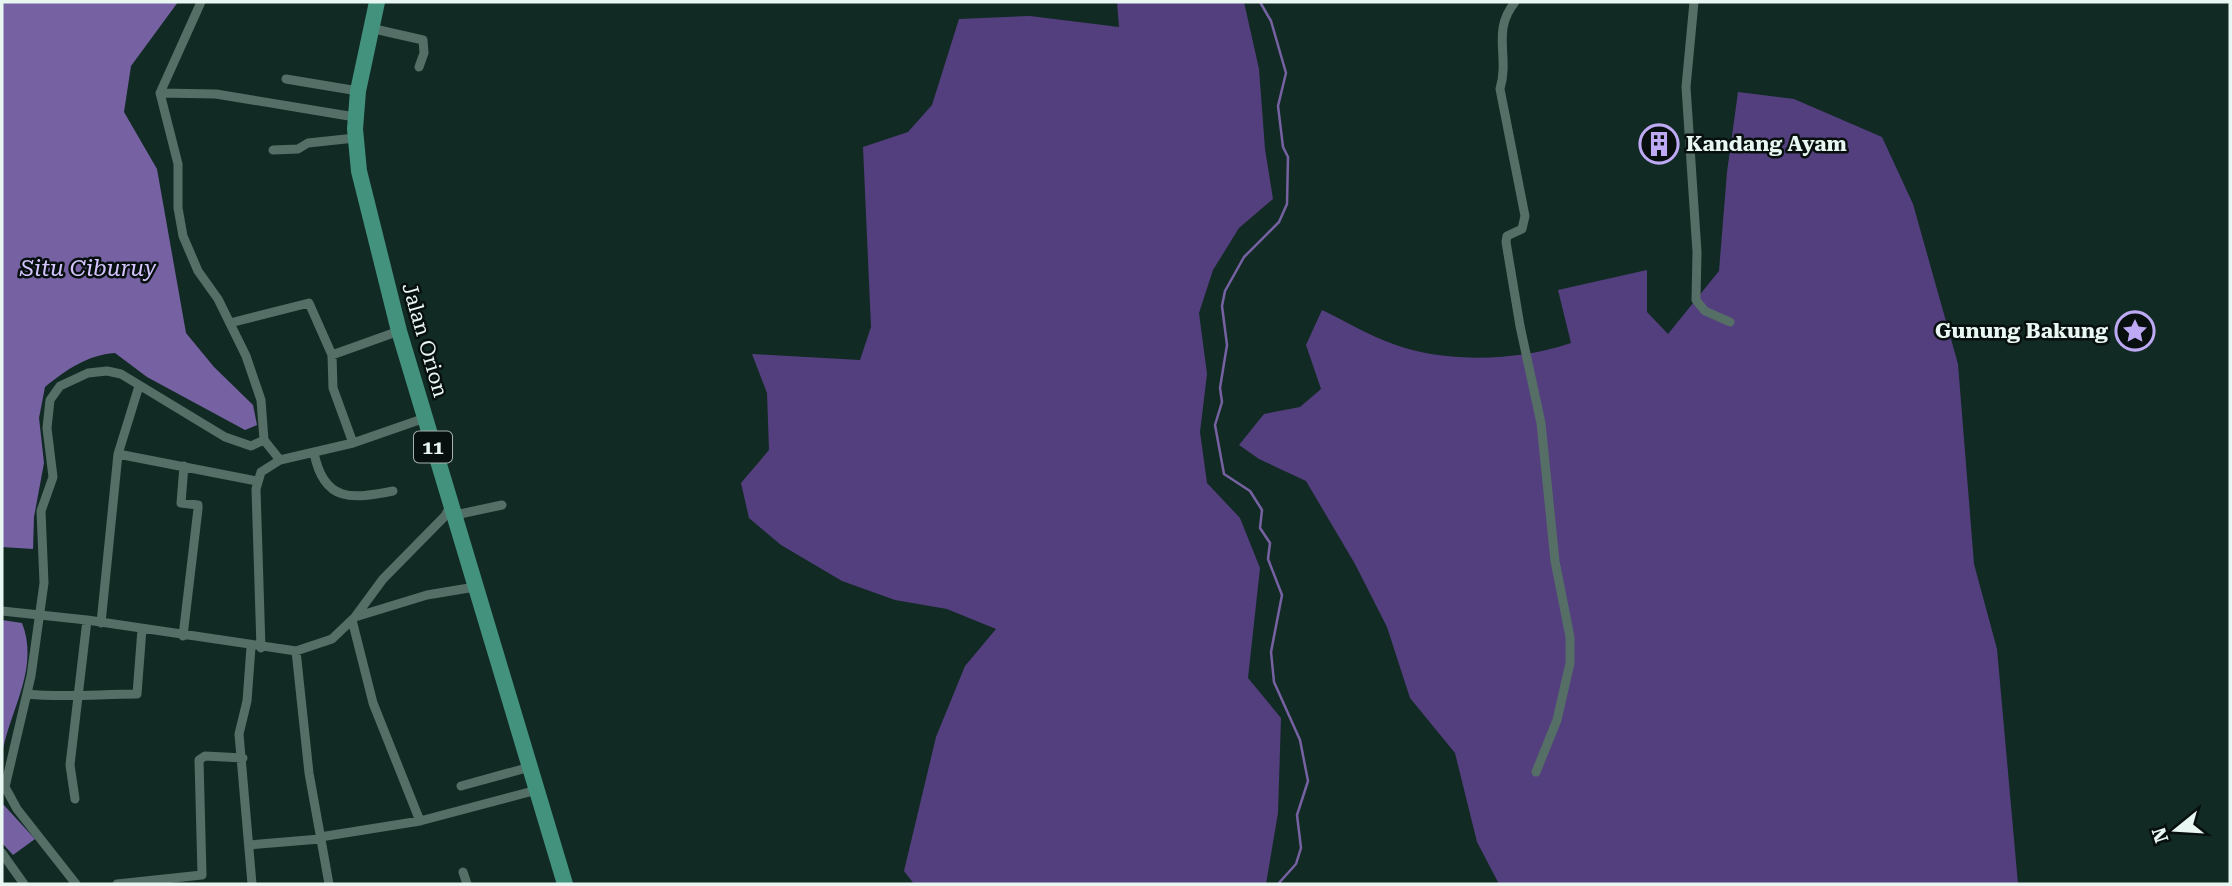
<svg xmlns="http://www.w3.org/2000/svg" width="2232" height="886" font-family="'Roboto Serif',serif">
<rect width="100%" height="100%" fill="#122a24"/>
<path fill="#533f7d" d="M1117,2H1244L1259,69L1265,149L1273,199L1239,228L1213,270L1199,313L1207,374L1200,432L1207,483L1240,518L1260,568L1248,678L1281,718L1278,813L1266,884H914L904,871L936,737L965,666L996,629L947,609L895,600L842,581L781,545L749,518L741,483L769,450L767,393L752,354L860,360L871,327L863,147L908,132L932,105L959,19L1030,16L1119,27Z
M1738,92L1794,99L1882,137L1913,204L1958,364L1974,564L1997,649L2018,884H1499L1477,842L1455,753L1410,698L1387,627L1355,564L1306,481L1259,459L1239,445L1264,414L1300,407L1321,389L1306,345L1322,310C1349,323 1377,340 1405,348C1455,363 1522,360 1571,343L1558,290L1647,270V312L1668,334L1719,271L1727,172Z"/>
<path fill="#7662a3" d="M2,2H178L131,66L124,112L157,169L186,333L214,367L253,405L257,425L245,430L147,377L115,353C87,355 66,370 45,387L39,418L44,463L34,517L33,549L2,547Z
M2,620L22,623C40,669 9,711 2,755Z
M2,803L35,839L13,855L2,843Z"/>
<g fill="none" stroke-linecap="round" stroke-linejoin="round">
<path stroke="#7662a3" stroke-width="2.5" d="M1260,2L1271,21L1286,73L1278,106L1283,147L1288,157L1287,204L1279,222L1244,257L1225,291L1222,306L1227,345L1220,388L1222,402L1215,425L1224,474L1250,491L1262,510L1260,528L1270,543L1268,559L1282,595L1271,652L1274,682L1300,740L1308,781L1297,815L1301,848L1296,864L1278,884"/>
<path stroke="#556f67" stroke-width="9" d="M201,2L160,93L178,164V208L183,236L198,271L218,299L246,356L261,400L264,440L280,460
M1515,2C1491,32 1510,55 1500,89L1525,216L1522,229L1507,236L1506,242L1520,326L1541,423L1555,561L1570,637V663L1557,720L1536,772
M1694,2L1686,87L1697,252L1696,300L1705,311L1730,322
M370,28L423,40L424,53L419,67
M286,79L358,91
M160,93L216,94L355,117
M273,150L298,149L308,143L355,138
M230,323L309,303L332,355L333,388L353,443
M332,355L399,331
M314,453C324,503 352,499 393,491
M118,454L257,481
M455,515L502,505
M2,611L87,620L296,651L332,639L355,617L427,595L475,587
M355,617L383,579L445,516L451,505
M352,620L373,703L420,821
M101,623L118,454L139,386
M183,636L198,509V505L181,503L184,466
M251,647L247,701L239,734L252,884
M261,648L256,489L261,472L280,460L353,443L425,418
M296,651L309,773L329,884
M27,694C64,698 99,694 137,694L142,629
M461,786L530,767
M75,799L70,765L87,620
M320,837L420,821L537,790
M249,845L320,839
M2,853L24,884
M463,872L467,884
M76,884L17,809L5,787L31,676L44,583L41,511L53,477L47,428L50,400L60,386L88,373L107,371L121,374L225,437L251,446L264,440
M117,884L202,875L199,760L205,756L243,758"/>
<path stroke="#42927e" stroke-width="16" d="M377,2L358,91L355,129L359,171L399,331L565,884"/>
</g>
<defs>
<g id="building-ring" transform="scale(2.0125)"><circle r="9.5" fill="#07100e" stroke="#bea9f5" stroke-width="1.5"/><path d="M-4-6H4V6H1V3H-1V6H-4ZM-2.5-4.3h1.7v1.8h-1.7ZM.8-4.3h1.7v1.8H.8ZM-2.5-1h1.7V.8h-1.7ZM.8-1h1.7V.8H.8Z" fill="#bea9f5"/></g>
<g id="sight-ring" transform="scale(2.0125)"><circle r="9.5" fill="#07100e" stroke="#bea9f5" stroke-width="1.5"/><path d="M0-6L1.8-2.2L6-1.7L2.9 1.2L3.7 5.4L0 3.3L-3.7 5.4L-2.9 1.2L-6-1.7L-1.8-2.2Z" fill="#bea9f5"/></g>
</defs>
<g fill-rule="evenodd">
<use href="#building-ring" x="1659" y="144"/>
<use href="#sight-ring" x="2135" y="331"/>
</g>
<g text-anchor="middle" stroke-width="5" stroke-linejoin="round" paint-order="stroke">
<rect fill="#07100e" stroke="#a5b2ae" stroke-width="2" x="414" y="431.5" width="38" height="31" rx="5"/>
<g font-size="19" font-weight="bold" fill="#e9f7f3">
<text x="433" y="454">11</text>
</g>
<g font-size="21" font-weight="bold" fill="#e9f7f3" stroke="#07100e" text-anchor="start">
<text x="1686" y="151">Kandang Ayam</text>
<text x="2108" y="338" text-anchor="end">Gunung Bakung</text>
</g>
<g font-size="21" fill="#e9f7f3" stroke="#07100e">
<text transform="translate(425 340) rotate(74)" y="7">Jalan Orion</text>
</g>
<g font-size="23" font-style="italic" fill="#d4c5fe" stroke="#07100e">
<text x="88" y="276">Situ Ciburuy</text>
</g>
</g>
<rect width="2232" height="886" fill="none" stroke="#e9f7f3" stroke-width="7"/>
<g transform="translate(2176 830) rotate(252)" stroke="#07100e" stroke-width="5" paint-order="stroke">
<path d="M0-5L12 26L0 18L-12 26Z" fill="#e9f7f3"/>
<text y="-10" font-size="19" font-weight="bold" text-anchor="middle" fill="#e9f7f3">N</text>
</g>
</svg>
